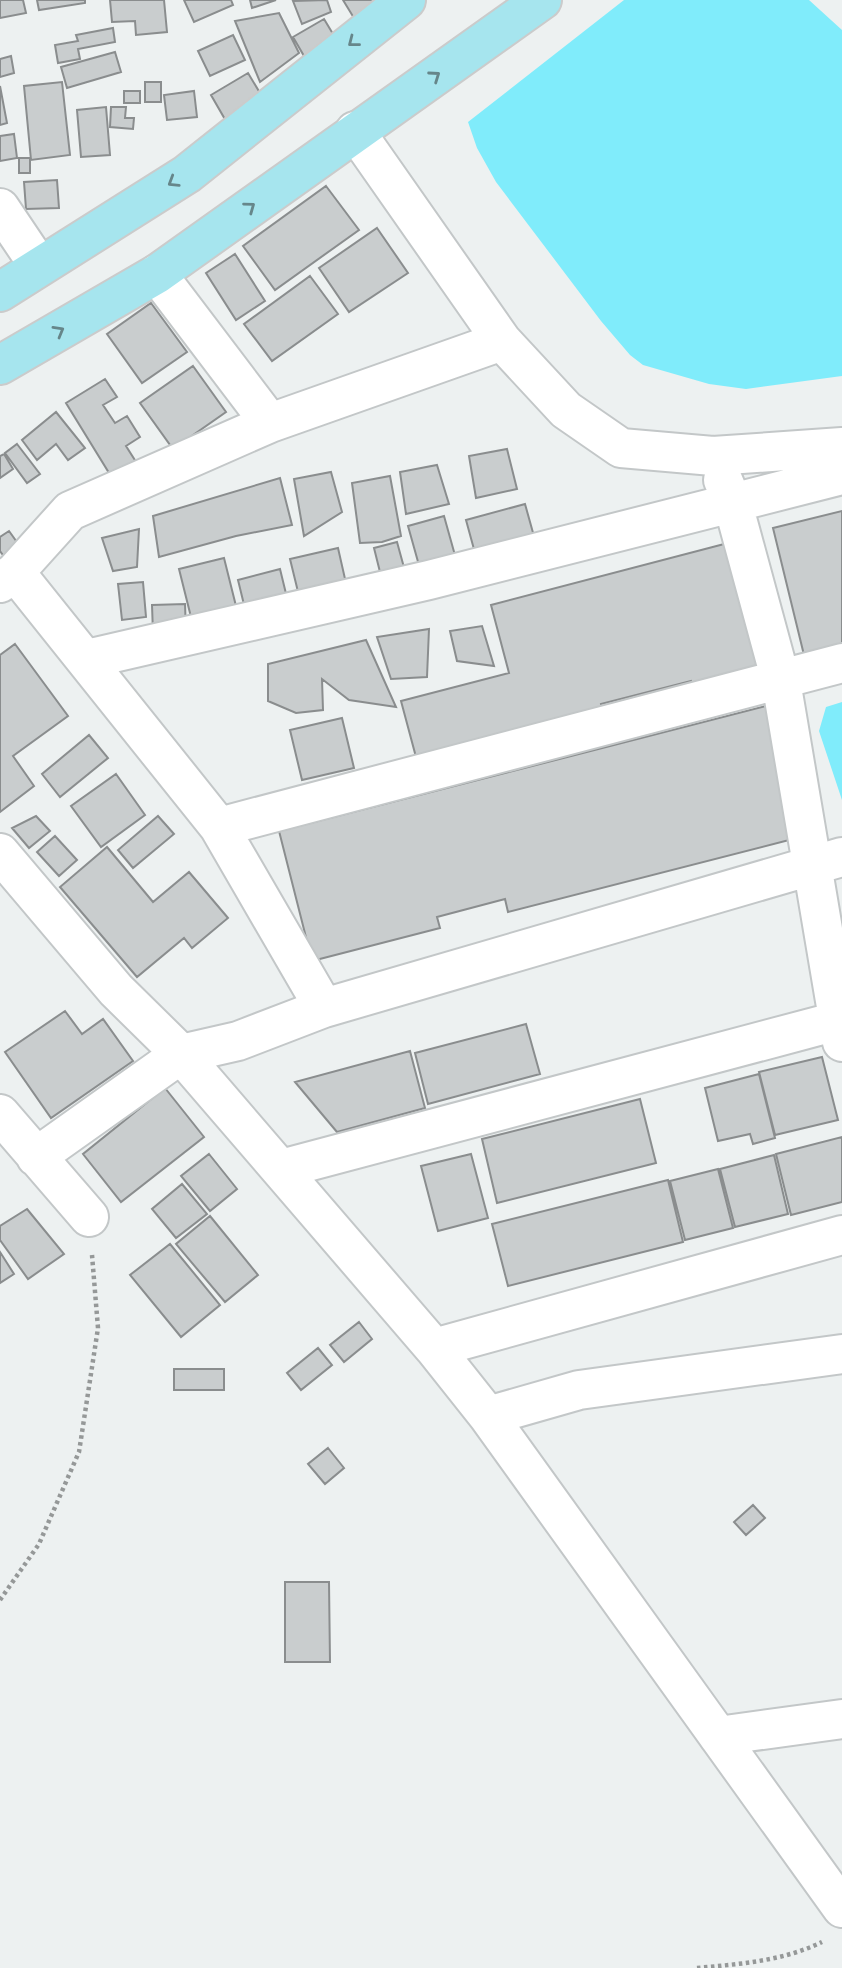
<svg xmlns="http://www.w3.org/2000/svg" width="842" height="1968" font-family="Poppins,sans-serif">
<rect width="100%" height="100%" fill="#edf1f1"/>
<path fill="#80ecfb" d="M624,0H809L842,30V376L746,389L709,384L643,365L630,355L601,321L496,182L477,148L468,122Z
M842,702V800L819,731L826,707Z"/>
<path fill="#c9cdce" stroke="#8a8d8e" stroke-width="2" d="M0,0H23L26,13L0,18Z
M37,0H85V3L39,10Z
M110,0H164L167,32L136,35L135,21L112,22Z
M184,0H231L233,5L194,22Z
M250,0H276L252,8Z
M327,0L331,12L302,24L293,1Z
M343,0H373L379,10L357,23Z
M279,13L299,53L260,82L235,21Z
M324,19L342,49L311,68L293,37Z
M113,28L115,42L78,49L80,59L58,63L55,45L78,41L76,35Z
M233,35L245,60L210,76L198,51Z
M115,52L121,72L67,88L61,67Z
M11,56L14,73L0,77V59Z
M248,73L263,98L226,121L211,95Z
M62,82L70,155L31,160L24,86Z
M145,82H161V102H145Z
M0,86L7,123L0,125Z
M124,91H140V103H124Z
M194,91L197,117L167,120L164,95Z
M106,107L110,155L81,157L77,110Z
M111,107H126L125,118H134L133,129L110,127Z
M14,134L17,158L0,161V136Z
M19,158H30V173H19Z
M57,180L59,208L26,209L24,182Z
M326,186L359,230L275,290L243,246Z
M377,228L408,273L349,312L319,268Z
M235,254L265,301L236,320L206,273Z
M310,276L338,314L272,361L244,324Z
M151,303L187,352L142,383L107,334Z
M193,366L226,412L173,449L140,403Z
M105,379L117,397L103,405L115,423L127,416L140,437L126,446L138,465L114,481L66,403Z
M56,412L85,448L68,460L56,444L37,460L22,440Z
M17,444L40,474L27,483L5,453Z
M507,449L517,489L476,498L469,456Z
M4,454L13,469L0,478V456Z
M437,465L449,504L406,514L400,472Z
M331,472L342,512L304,536L294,479Z
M390,476L401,536L382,542L360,543L352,483Z
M280,478L292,525L236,536L159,557L153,516Z
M525,504L537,547L478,564L466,520Z
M842,511V646L804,655L773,528Z
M444,516L458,566L422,576L408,526Z
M139,529L137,567L113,571L102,538Z
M9,531L24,552L8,562L0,551V537Z
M397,542L408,582L384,588L374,548Z
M728,543L763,677L694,695L691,681L601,704L604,718L416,757L401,701L509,673L491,605Z
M338,548L348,592L301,604L290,559Z
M224,558L239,618L194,629L179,569Z
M280,569L289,606L247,617L238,580Z
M143,582L146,617L122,620L118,584Z
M185,604L186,631L153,633L152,605Z
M482,626L494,666L457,661L450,631Z
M429,629L427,677L391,679L377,637Z
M366,640L396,707L349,700L322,679L323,710L296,713L268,701V664Z
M15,644L68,716L13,756L34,786L0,812V655Z
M770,705L793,839L508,912L505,899L437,917L440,928L312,961L279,831Z
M342,718L354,768L302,780L290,730Z
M89,735L108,758L60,797L42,774Z
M116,774L145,815L101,847L71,806Z
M36,816L50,831L29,848L12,828Z
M158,816L174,834L133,868L118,850Z
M55,836L77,860L59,876L37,852Z
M107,847L153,902L189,872L228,918L192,948L184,938L137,977L60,887Z
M65,1011L82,1034L103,1019L133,1061L51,1118L5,1052Z
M526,1024L540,1074L428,1104L415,1053Z
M410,1051L425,1108L337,1132L295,1082Z
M822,1057L838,1120L775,1135L759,1072Z
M759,1074L775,1138L753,1144L750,1134L718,1141L705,1088Z
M165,1088L204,1137L121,1202L83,1154Z
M640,1099L656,1163L497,1203L482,1139Z
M842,1137V1202L791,1215L776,1154Z
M209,1154L237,1189L210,1211L181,1176Z
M471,1154L488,1218L438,1231L421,1166Z
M774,1155L788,1214L735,1227L720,1169Z
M718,1169L733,1228L685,1240L670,1181Z
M668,1180L683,1242L508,1286L492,1224Z
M182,1184L207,1214L176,1238L152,1209Z
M27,1209L64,1254L28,1279L0,1240V1226Z
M210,1216L258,1275L225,1302L176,1244Z
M170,1244L220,1305L181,1337L130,1275Z
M0,1252L14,1274L0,1283Z
M359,1322L372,1339L344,1362L330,1345Z
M318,1348L332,1365L301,1390L287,1373Z
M174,1369H224V1390H174Z
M328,1448L344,1468L325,1484L308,1464Z
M753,1505L765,1518L746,1535L734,1522Z
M285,1582H329L330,1662H285Z"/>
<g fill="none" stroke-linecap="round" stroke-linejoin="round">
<g stroke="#c3c7c8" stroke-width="42">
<path id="minor" d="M355,131L502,341L566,410L621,448L713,456L842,447
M0,208L39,266
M157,274L270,423
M723,480L733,504L781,681L842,1042
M15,572L219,827L324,1008
M0,583L15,572L70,511L270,423L502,341
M87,659L429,580L842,475
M219,827L842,663
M0,853L116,990L181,1054L434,1348L488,1416L842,1908
M0,1114L89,1217
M36,1157L181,1054L238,1041L324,1008L842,857
M281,1169L837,1021
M434,1348L842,1235
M488,1416L579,1390L842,1354
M718,1736L842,1719"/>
</g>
<g stroke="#cbcbcb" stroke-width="42">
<path id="major" d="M0,292L187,174L406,0
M0,365L157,274L542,0"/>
</g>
<path stroke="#959898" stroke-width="4.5" stroke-dasharray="3.5 3.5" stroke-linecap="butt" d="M0,1600L39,1544L79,1452L98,1328L92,1255
M697,1968C740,1964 783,1961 822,1942"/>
<use href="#minor" stroke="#fff" stroke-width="38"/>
<use href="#major" stroke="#a6e5ee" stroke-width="38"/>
</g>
<defs><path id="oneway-chevron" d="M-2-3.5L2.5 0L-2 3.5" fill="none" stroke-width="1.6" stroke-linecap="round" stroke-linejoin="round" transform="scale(1.75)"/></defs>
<g stroke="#66868a">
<use href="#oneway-chevron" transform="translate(353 42) rotate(142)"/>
<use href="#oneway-chevron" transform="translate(435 76) rotate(-35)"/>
<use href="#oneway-chevron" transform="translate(173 182) rotate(148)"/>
<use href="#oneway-chevron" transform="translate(250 207) rotate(-36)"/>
<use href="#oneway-chevron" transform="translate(59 331) rotate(-30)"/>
</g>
</svg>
